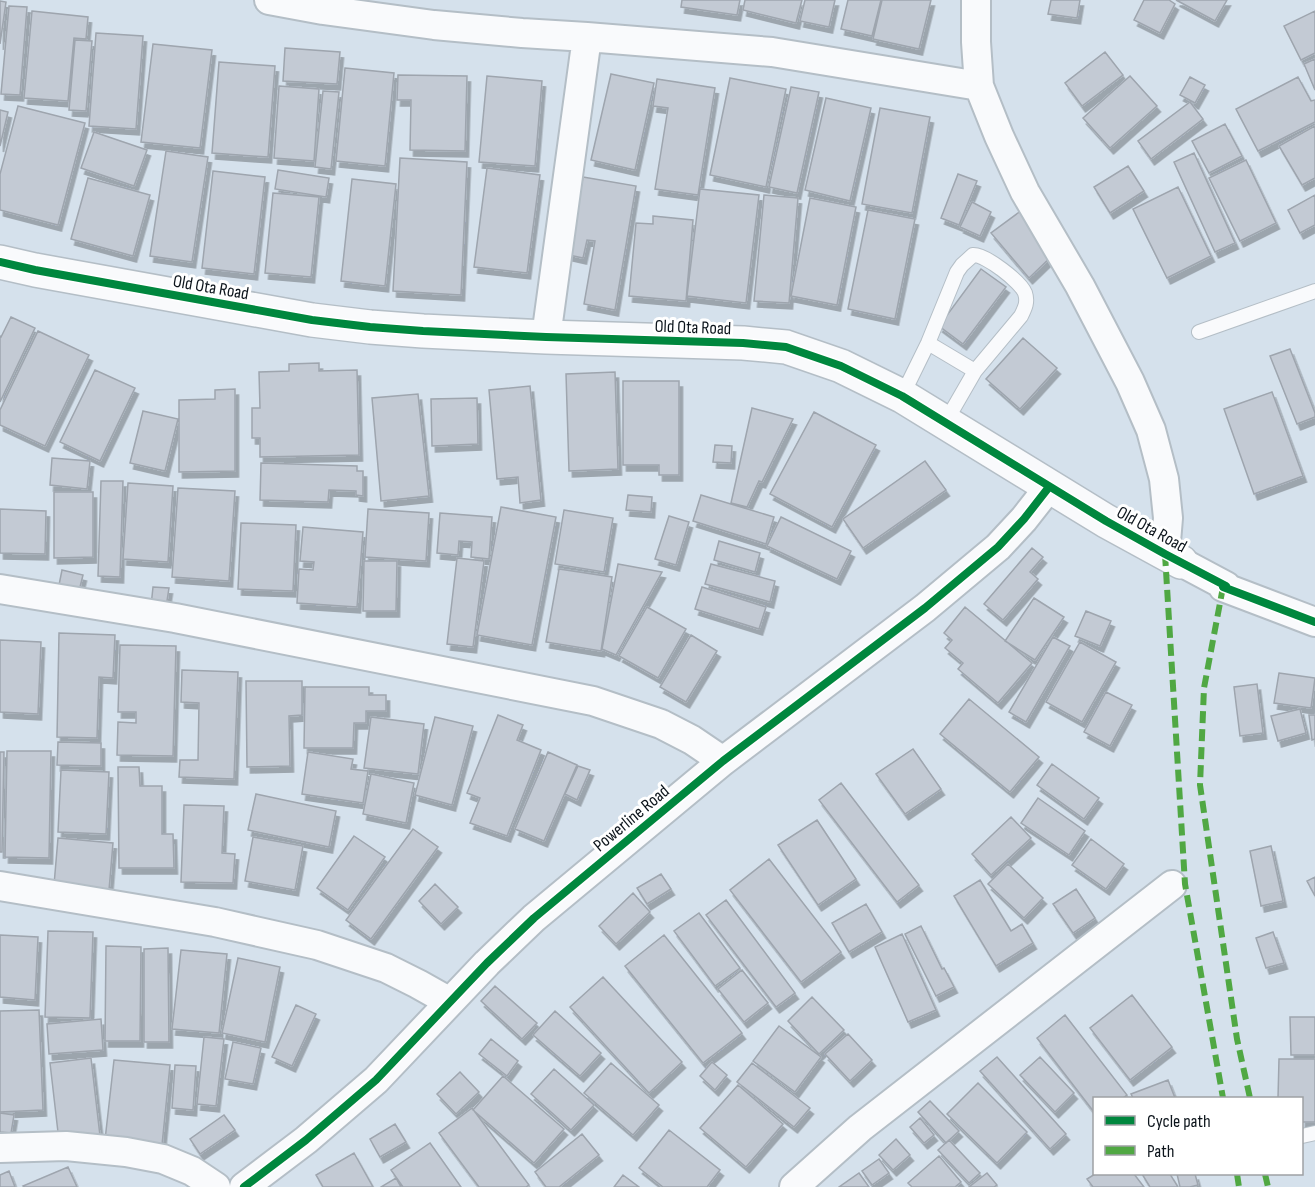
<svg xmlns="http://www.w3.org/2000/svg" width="1315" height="1187" font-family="'Sofia Sans Condensed',sans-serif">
<defs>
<filter id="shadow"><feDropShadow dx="3.5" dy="6" stdDeviation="0" flood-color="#0004"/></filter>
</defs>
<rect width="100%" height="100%" fill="#d5e1ec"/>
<path fill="#c3cad4" stroke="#9ea5ae" stroke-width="1.5" filter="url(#shadow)" d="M682,0H740L737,15L681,7Z
M745,0H802L796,23L743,10Z
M805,0H835L829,27L800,21Z
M848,0H881L872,36L841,29Z
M882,0H931L919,49L873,39Z
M1051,0H1080L1077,18L1048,14Z
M1144,0H1169L1175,4L1160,33L1134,20Z
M1176,0H1227L1215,21Z
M0,1L6,2L0,44Z
M9,6L27,7L20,95L1,94Z
M32,11L88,17L86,39L74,38L68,101L24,98Z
M1315,11V53L1301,60L1284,26Z
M96,33L143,36L136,129L89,126Z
M75,40L92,41L86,111L69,110Z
M153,44L212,50L200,148L141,142Z
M285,48L340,52L337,84L283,81Z
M1105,52L1123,75L1082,106L1065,83Z
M1315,59V90L1304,64Z
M219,62L275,66L268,157L212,153Z
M345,68L394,73L385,166L336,161Z
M611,74L654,83L635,170L591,160Z
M398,75L467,76L465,151L410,150L411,100H397Z
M487,76L542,81L535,166L479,162Z
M1130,76L1157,106L1110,148L1083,118Z
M1190,77L1205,85L1195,103L1180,95Z
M1298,77L1311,101L1315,100V122L1258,151L1236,109Z
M730,78L786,89L766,187L710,175Z
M657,79L715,88L698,195L655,189L668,108L653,106Z
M279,86L319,89L314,161L274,158Z
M791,87L819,92L797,193L769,187Z
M323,91L339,92L331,169L315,167Z
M826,98L871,108L850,201L805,190Z
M1190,102L1203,119L1151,159L1138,141Z
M18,106L85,123L58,225L0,210V174Z
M880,108L930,117L912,213L862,204Z
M0,110L8,112L0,146Z
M1225,124L1242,156L1209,173L1192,141Z
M1315,126V178L1302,185L1279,146Z
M94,132L147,150L134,186L81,168Z
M166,151L208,157L192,262L150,256Z
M1194,153L1235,243L1215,252L1174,162Z
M400,158L467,162L461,295L393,291Z
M1246,160L1276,223L1240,241L1209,178Z
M1128,166L1144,191L1110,213L1094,187Z
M487,168L540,175L527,273L474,267Z
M278,170L329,178L326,197L275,189Z
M213,171L265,177L254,274L202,268Z
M958,174L977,181L959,225L941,218Z
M583,177L636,186L615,310L584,304L595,241L587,240L583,258L569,255Z
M88,178L150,195L133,256L71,239Z
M352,179L396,184L385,286L341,281Z
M1178,187L1211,256L1167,278L1133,209Z
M700,189L759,195L746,303L687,296Z
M273,193L319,197L311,277L265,273Z
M764,195L798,198L789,303L754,301Z
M1315,195V225L1300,233L1288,210Z
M810,198L856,207L837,305L791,296Z
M972,202L991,212L980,236L960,227Z
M868,210L915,219L895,319L848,309Z
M1022,210L1055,253L1029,278L991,233Z
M653,216L693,220L686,301L629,296L636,223L653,224Z
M981,269L1006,287L963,344L939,326Z
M11,317L35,328L0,402V336L1,337Z
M38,331L89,355L45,446L0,425V410Z
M1023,338L1057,368L1020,409L986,379Z
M1290,349L1315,413V417L1297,424L1270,356Z
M319,363V371L357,370L359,455L260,457V438H252V408H260L259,372L289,371V364Z
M95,370L135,388L100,461L60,442Z
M615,372L618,469L569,471L566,374Z
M623,381H679V475H659V465H623Z
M530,386L541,500L520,503L518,477L497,479L489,390Z
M235,389V471L179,472V400L215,399V390Z
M1272,392L1303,476L1254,494L1224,409Z
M418,394L429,496L381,501L372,398Z
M477,398L478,444L432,446L431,399Z
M752,408L793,419L762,482L759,481L747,507L731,503Z
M143,411L178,419L165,471L130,463Z
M814,412L876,445L832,527L770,494Z
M715,445L732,446L731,463L713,462Z
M52,458L90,461L87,489L50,485Z
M925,461L946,490L863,548L843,519Z
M261,463L357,466V471H363V496L356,495V491L329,490L328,502L260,500Z
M101,481H123L120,577L98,576Z
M128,483L173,486L168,562L123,559Z
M178,488L235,491L229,581L172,577Z
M54,492H93V557L54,558Z
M628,495L652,497L651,512L626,510Z
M701,495L774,517L766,544L693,521Z
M501,507L556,517L532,645L477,635Z
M0,509L46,511L45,554L0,553Z
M368,509L429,513L426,561L365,557Z
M564,510L613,518L604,572L555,564Z
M440,513L492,517L489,559L471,557L472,542L459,541L458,555L437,553Z
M669,516L689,522L676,565L655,559Z
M781,517L851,551L837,579L767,546Z
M241,523L296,525L293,591L238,589Z
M303,527L363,532L357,607L297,603L299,569L313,570L314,562L300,561Z
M719,541L760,553L755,572L714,560Z
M1032,548L1043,557L1030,572L1038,579L1003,620L984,604Z
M457,558L484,561L473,647L447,644Z
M364,561H397L396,611H363Z
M618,564L662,572L616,655L602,649Z
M711,564L775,581L770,602L705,584Z
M559,569L612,577L601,651L546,642Z
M62,570L83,575L77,599L57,595Z
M153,587L169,588L166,607L151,606Z
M702,587L766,607L759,629L695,609Z
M1034,598L1064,617L1035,660L1005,641Z
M647,607L686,629L658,678L619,656Z
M965,607L1032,663L998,703L958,669L963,663L945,648L952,640L944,633Z
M1086,611L1111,621L1100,646L1075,636Z
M59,633L115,635L113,678L99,677L97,738L57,737Z
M691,635L717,651L686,702L660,687Z
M1053,637L1070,646L1026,722L1009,712Z
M0,640L41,642L38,714L0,712Z
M1080,642L1116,662L1082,722L1046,702Z
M120,645L176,646L173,756L117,755L118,722L136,723V712H118Z
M182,670L238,672L234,779L179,777L180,760H198L199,703L181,702Z
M1279,673L1315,678L1311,708L1274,703Z
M246,681H302V715L289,716L290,766L247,767Z
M1257,684L1263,733L1240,736L1234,687Z
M305,687H369V695H386V711H366V723H354L353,748H304Z
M1106,692L1132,705L1110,746L1084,732Z
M969,699L1039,757L1010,792L940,734Z
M1300,709L1306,733L1278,741L1271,716Z
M498,715L523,725L517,740L541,750L507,836L470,823L480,798L467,793Z
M1309,715H1315V739L1312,740Z
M371,717L424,724L418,774L364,768Z
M435,717L473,726L452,805L415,795Z
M58,742L101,743V766L57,765Z
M913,749L941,789L905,814L876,774Z
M7,751H51L49,858L5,857Z
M0,752H4L2,852H0Z
M308,752L353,759L351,769L368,771L363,803L302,794Z
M548,752L577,765L544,841L515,829Z
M1052,764L1099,798L1084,819L1037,785Z
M578,766L590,770L577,800L565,794Z
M118,767H139L140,786H162V834H173L174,868H119Z
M61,770L109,772L106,834L58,832Z
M371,774L414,783L406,823L363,814Z
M841,783L919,885L897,902L819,800Z
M256,794L336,811L329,847L248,830Z
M1038,798L1085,831L1069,855L1021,823Z
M184,805L224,806L222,853L235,854L233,883L181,882Z
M1011,817L1031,838L991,875L972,854Z
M817,820L856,879L818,905L778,845Z
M413,829L438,847L371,939L346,920Z
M354,836L385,857L348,910L317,888Z
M253,837L303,846L295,890L245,881Z
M58,838L113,843L109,890L54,885Z
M1091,839L1124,864L1106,889L1072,865Z
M1271,846L1283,901L1261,906L1250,851Z
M769,859L841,952L801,982L730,890Z
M1008,864L1043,898L1024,918L988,884Z
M661,874L671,889L647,904L637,888Z
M1315,877V896L1307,881Z
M980,880L1011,931L1022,924L1033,943L996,966L954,896Z
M435,884L458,907L441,924L419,901Z
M1076,889L1095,918L1073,933L1053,904Z
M633,893L650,912L616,944L599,926Z
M726,900L795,993L776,1007L706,915Z
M866,904L882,932L849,952L832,923Z
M699,913L740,968L715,986L674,931Z
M921,926L942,969L944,968L954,987L936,996L905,934Z
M48,931L93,932L90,1018L45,1017Z
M1273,932L1284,963L1266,968L1256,938Z
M902,934L936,1010L908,1022L875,947Z
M0,935L38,937L35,1000L0,997Z
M664,935L742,1033L703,1063L625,966Z
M106,946L141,947L140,1041H105Z
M168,948L169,1042H144V949Z
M181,950L227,954L219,1033L172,1029Z
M238,958L280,967L265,1042L222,1033Z
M742,970L768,1003L744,1022L718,989Z
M603,977L682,1062L649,1093L570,1007Z
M495,986L537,1023L522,1039L481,1001Z
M1132,995L1172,1047L1130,1080L1090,1028Z
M812,997L844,1030L819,1054L788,1021Z
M296,1005L316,1014L292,1066L272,1057Z
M39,1010L43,1110L0,1112V1011Z
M555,1011L601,1053L580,1076L533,1035Z
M1065,1015L1127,1095L1123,1098H1094V1112L1037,1038Z
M1290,1017H1315V1055H1291Z
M101,1019L103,1050L49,1054L47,1024Z
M779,1026L821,1057L795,1092L753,1061Z
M848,1034L872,1060L850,1081L825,1054Z
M204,1037L224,1039L216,1106L197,1104Z
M491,1039L518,1061L507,1076L479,1054Z
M233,1042L261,1048L253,1084L225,1079Z
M997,1057L1066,1134L1050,1149L980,1071Z
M1040,1057L1074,1093L1055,1112L1020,1075Z
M91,1058L100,1136L59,1141L50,1063Z
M1279,1059H1315V1122H1302V1098H1278Z
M114,1060L170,1065L162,1145L105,1140Z
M712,1062L727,1075L715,1090L700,1076Z
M611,1063L659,1105L633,1135L584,1093Z
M752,1063L810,1108L794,1127L737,1082Z
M175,1065L196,1066L193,1110L172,1108Z
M554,1069L594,1105L571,1130L531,1094Z
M460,1072L479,1092L456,1114L437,1094Z
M503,1076L564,1129L534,1163L473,1110Z
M1168,1080L1175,1098H1133L1131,1094Z
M978,1083L1027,1132L997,1163L947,1114Z
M738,1085L783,1124L746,1167L700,1128Z
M930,1101L959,1131L946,1143L918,1112Z
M472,1108L529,1185L526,1187H479L439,1133Z
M0,1113L14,1115L11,1133L0,1132Z
M224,1115L235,1130L200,1154L190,1139Z
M920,1118L934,1135L924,1143L910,1127Z
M395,1124L406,1142L380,1157L370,1139Z
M669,1130L720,1170L707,1187H663L639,1168Z
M582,1134L599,1155L559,1187H546L535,1172Z
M896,1139L910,1155L893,1170L879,1155Z
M949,1140L980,1173L969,1183L938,1150Z
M430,1143L461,1187H403L391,1170Z
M354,1153L373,1187H323L316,1175Z
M939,1156L961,1182L955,1187H912L908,1183Z
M879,1159L889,1173L872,1185L862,1171Z
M68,1167L77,1187H24L23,1186Z
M9,1171L15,1187H0V1175Z
M859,1173L869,1187H839Z
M987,1173L997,1185L994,1187H969Z
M1095,1174H1134L1144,1187H1093L1087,1179Z
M1142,1174H1170L1178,1187H1150Z
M1177,1174H1195L1198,1185L1190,1187H1180Z
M623,1175L639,1187H614Z
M396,1178L401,1187H381Z"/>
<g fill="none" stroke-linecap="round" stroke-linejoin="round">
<g stroke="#b4bec6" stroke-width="16">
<path id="lane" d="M1199,332L1315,291
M928,343L975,371
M902,396L928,343L957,272L962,265L973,255C985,254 1021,282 1025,293C1028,302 1025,308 1021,316L975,371L945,423
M1302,1136L1315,1133"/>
</g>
<g stroke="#b4bec6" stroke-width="32">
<path id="street" d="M269,0L323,10L434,25L522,33L587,37L772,52L979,86L976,42V0
M979,86L999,136L1025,192L1080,286L1130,382L1151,430L1164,479L1168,518L1165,554
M546,337L587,37
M1181,562L1226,586L1223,587L1315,622
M0,589L175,618L593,701L661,724L692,740L723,761
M0,886L215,922L317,945L386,968L418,984L450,1002
M0,1148L66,1146L126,1152L163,1159L192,1171L216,1187
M244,1187L306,1140L376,1080L487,963L534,918L723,761L925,608L998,547L1024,519L1049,487
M794,1187L860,1128L1172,885"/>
</g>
<g stroke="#b4bec6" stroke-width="36">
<path id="secondary" d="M0,262L35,270L312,320L370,327L423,331L546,337L743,343L786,347L841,366L902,396L1106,521L1181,562"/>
</g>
<use href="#lane" stroke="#f9fafc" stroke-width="14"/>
<use href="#street" stroke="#f9fafc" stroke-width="28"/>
<use href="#secondary" stroke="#f9fafc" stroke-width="33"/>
<path stroke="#50a843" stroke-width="6" stroke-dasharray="12 6" stroke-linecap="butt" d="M1165,554L1185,884L1223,1098
M1223,587L1204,688L1200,785L1237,1039L1250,1098
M1237,1174L1239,1187
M1265,1174L1268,1187"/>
<g stroke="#fff" stroke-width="11">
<path id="cycleway" d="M0,262L35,270L312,320L370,327L423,331L546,337L743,343L786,347L841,366L902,396L1106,521L1165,554L1226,586L1223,587L1315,622
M244,1187L306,1140L376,1080L487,963L534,918L723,761L925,608L998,547L1024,519L1049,487"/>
</g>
<use href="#cycleway" stroke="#00873e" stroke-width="8"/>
</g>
<g text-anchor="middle" stroke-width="6" stroke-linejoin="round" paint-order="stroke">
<g font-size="18" fill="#0c141b" stroke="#fff">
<text transform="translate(211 287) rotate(10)" y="6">Old Ota Road</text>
<text transform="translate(693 327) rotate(2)" y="6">Old Ota Road</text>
<text transform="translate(1152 529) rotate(29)" y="6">Old Ota Road</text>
<text transform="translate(631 818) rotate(-40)" y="6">Powerline Road</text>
</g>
</g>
<rect x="1093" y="1097" width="210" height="78" fill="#ffffff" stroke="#9ea1a4" stroke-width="1.5"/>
<rect x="1105" y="1116" width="30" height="9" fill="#00873e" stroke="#9ea1a4" stroke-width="1.5"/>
<text x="1147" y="1127" font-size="18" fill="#0c141b">Cycle path</text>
<rect x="1105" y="1146" width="30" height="9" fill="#50a843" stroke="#9ea1a4" stroke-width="1.5"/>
<text x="1147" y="1157" font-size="18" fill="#0c141b">Path</text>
</svg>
